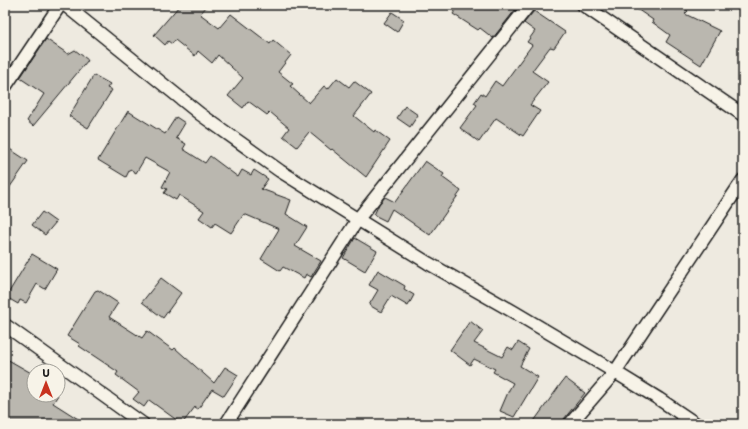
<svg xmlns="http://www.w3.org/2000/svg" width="748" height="429" font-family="'Shantell Sans',sans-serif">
<rect width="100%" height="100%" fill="#eeeae0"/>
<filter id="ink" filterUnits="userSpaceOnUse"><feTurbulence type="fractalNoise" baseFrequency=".025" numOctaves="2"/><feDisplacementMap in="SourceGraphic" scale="8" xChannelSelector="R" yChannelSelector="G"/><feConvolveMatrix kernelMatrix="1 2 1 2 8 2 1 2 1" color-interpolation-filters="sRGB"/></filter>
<g filter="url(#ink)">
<path fill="#bab7af" stroke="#1c1c1c" d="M180,5H208L200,14L219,28L231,14L270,44L273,40L291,55L278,72L293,84L290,86L309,103L324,86L328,89L337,78L349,87L354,81L371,94L354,116L374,132L375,130L390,141L366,177L332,149L331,150L309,132L297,147L283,136L289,128L270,112L267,115L248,101L243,108L228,96L243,78L218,55L212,63L198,51L195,56L175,40L172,44L168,41L165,45L154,35Z
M459,5H519L493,38L480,28L478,30L453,14Z
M631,5H680L688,11L685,14L720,31L701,65L666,42L670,35L652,22L653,20Z
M534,11L565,32L554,48L550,47L532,71L548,82L530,105L540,111L523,136L496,118L479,142L460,128L477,105L474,103L481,93L485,96L495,81L502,86L532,45L527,42L535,31L524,23Z
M392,12L404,20L397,32L384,23Z
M46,39L68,54L75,50L88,60L33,126L27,121L44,94L20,78Z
M94,75L110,84L107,88L112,90L88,128L69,116Z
M405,106L418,115L410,127L397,118Z
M128,111L165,134L176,117L185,123L176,138L186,144L183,149L205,163L210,156L238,177L242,170L251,175L254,170L268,179L261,189L291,200L286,214L307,227L295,246L321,261L311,277L306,274L304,278L283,267L280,271L261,259L279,229L244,214L231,233L215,223L212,227L199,218L204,211L179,195L176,200L164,193L167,189L162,187L170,172L145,158L136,173L130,169L126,177L98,160Z
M5,146L28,161L5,194Z
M425,161L444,174L442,177L461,191L430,235L392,209L386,221L374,215L379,204L385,197L395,202Z
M42,212L56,222L45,235L32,225Z
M355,238L377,251L365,271L343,258Z
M32,254L57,269L45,289L37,284L26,303L20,300L18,304L6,297Z
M378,270L405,286L404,289L414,295L408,306L391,296L381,312L369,305L378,290L369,285Z
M161,278L181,293L163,318L142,302Z
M98,290L118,303L109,317L142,338L147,331L173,350L175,348L214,383L225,367L238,375L224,396L212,389L198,409L195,407L182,424L149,400L144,407L133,399L139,392L116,375L118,372L79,346L80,344L67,336L95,291Z
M470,321L483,331L474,343L502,357L508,347L513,350L518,342L529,349L520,366L538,377L514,417L500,411L509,390L513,383L493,372L495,369L474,359L470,365L450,350Z
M5,358L33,374L34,395H58L53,403L86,424H5Z
M565,378L585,393L564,419L563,424H532Z"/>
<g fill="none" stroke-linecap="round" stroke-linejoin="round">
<g stroke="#1c1c1c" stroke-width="15">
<path id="minor" d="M65,5L200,114L280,171L428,263L514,312L615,372L659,399L696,424
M583,5L743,115
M5,87L60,5
M5,325L143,424
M226,424L358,219L529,5
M570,424L615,372L743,180"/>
</g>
<use href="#minor" stroke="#f7f3e8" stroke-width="12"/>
</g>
</g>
<rect width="748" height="429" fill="none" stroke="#f7f3e8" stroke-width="20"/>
<rect x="10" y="10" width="728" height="409" fill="none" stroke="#1c1c1c" stroke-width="1.5" filter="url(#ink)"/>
<g transform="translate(46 383)"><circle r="19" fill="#f7f3e8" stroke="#9f9d96"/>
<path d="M0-3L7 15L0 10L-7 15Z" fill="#c8321e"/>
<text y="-6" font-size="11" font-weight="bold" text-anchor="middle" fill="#1c1c1c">U</text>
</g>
</svg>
